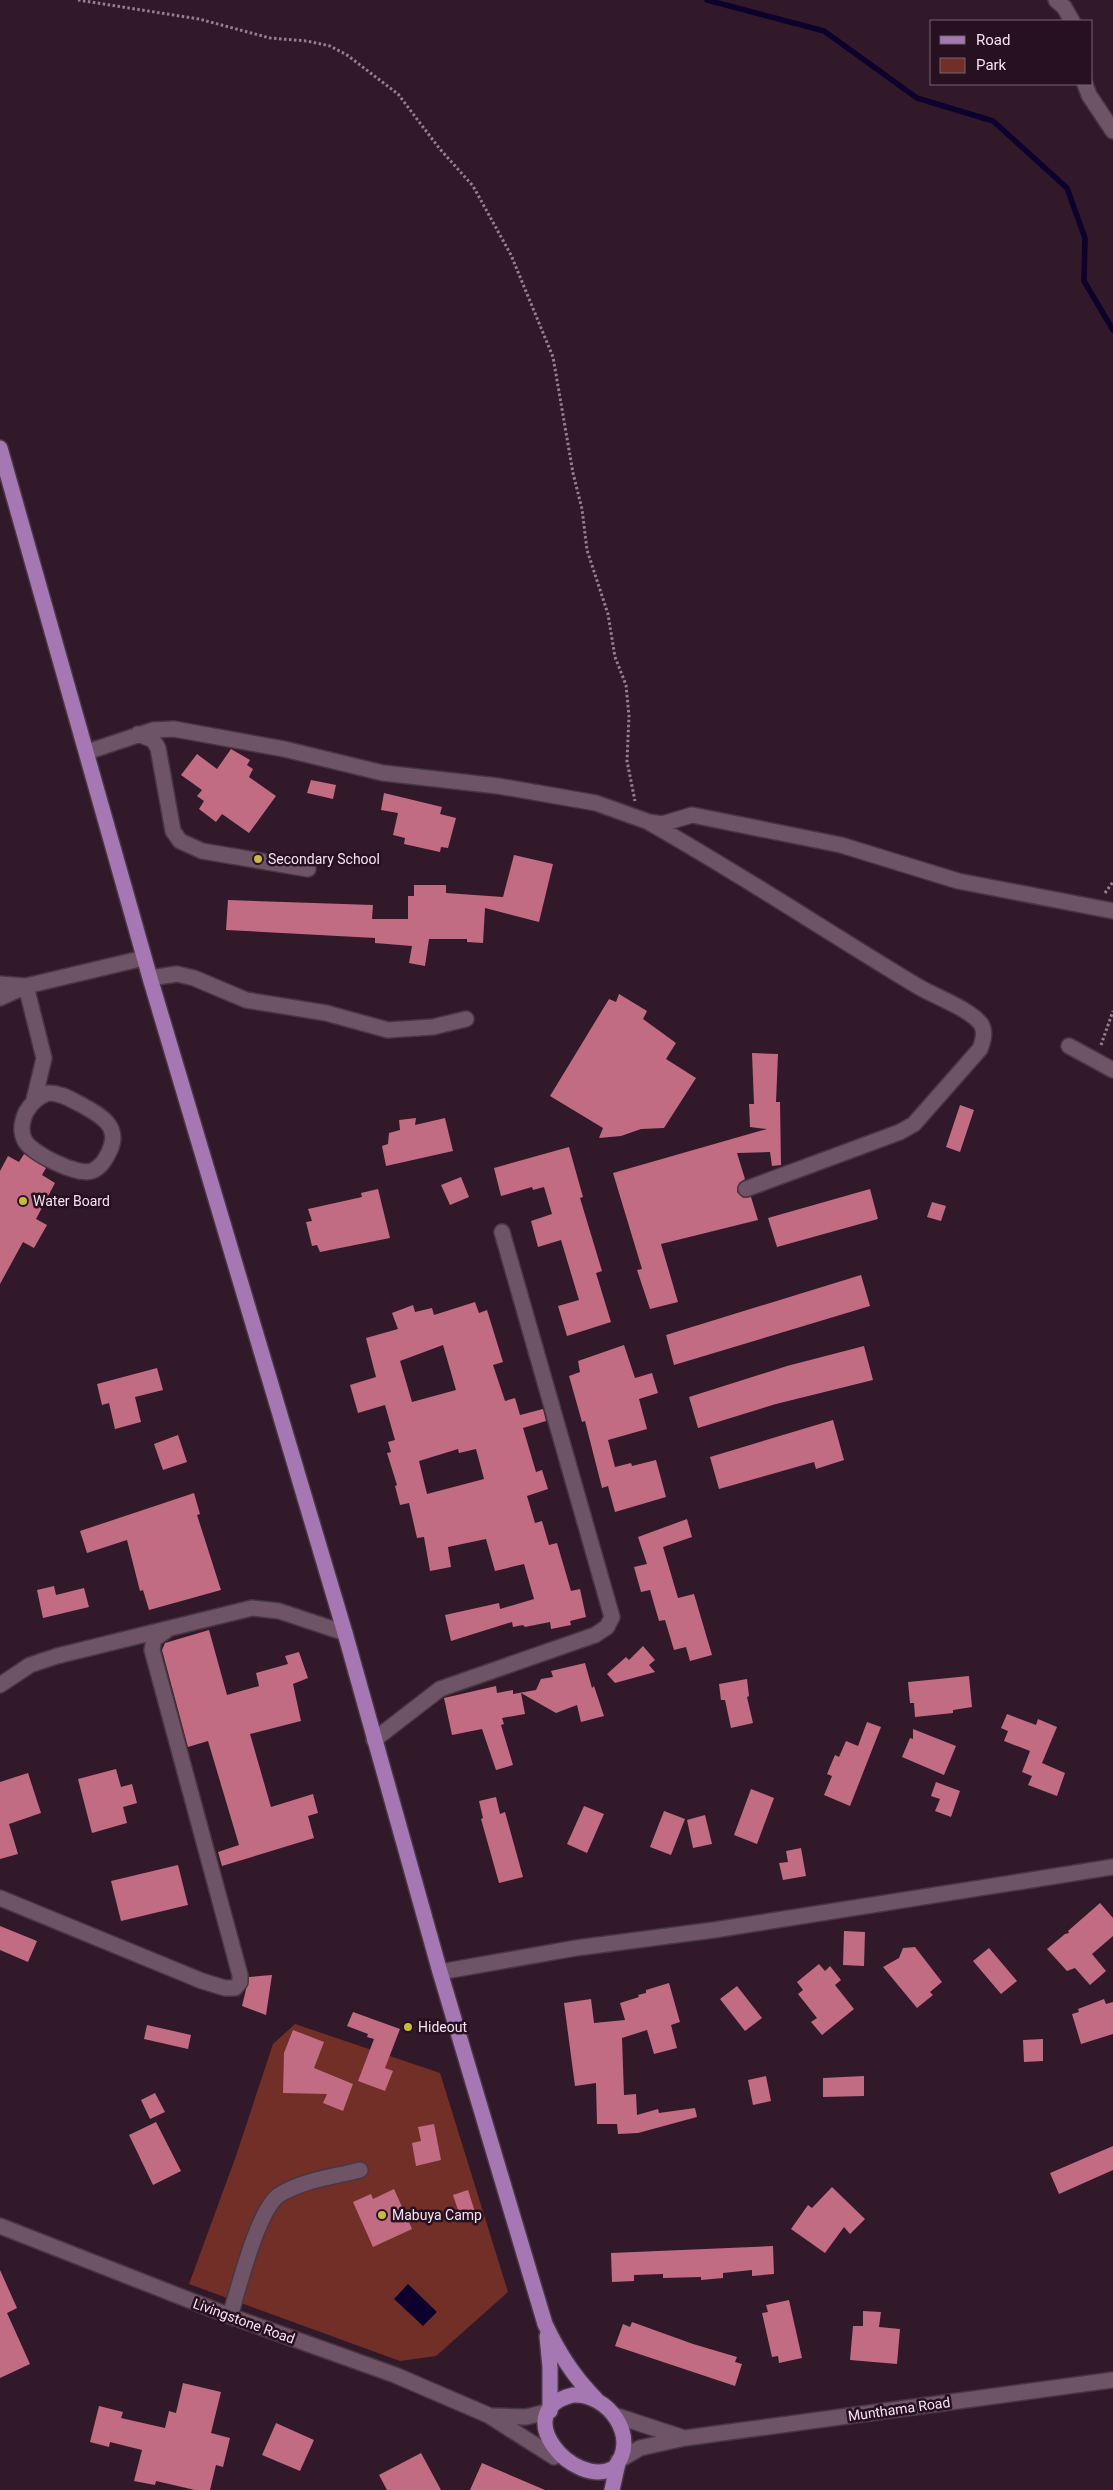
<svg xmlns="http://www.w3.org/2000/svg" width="1113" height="2490" font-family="Roboto,sans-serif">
<rect width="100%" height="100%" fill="#31192a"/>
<path fill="#722f27" d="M295,2024L440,2073L508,2292L436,2356L400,2361L189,2284L236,2156L273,2044Z"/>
<path fill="#0e002d" d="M408,2284L437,2312L423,2326L394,2299Z"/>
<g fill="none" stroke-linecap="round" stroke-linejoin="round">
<path stroke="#0e002d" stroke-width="5.5" d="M707,0L824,31L917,98L993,121L1067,188L1085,238L1084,281L1113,330"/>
</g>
<path fill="#c26c83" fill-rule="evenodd" d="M231,749L250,760L247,765L253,769L249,777L276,796L249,833L222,814L216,822L199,809L204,801L197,796L202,790L181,775L197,754L217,769Z
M311,780L336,785L333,799L307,793Z
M384,793L442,807L440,814L456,818L448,848L441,847L440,852L404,844L405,838L393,835L398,813L381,810Z
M514,855L553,864L539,922L485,908L483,943L467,942V939H429L425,966L409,963L412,946L375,943V938L226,930L228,900L373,905L372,919H408V896H414V885H446V893L503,897Z
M619,994L647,1011L643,1019L676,1043L666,1059L696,1078L664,1128L641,1129L621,1136L599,1138L603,1128L550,1096L609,999L616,1002Z
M752,1053L778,1054L776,1102H780L781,1165L772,1166L770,1152L737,1153L745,1179L739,1183L737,1192L744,1198L751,1197L758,1220L661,1244L678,1302L650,1309L637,1270L642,1269L613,1173L767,1129L750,1127L749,1104H754Z
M960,1105L974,1110L960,1152L946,1147Z
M416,1118L415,1125L445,1118L453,1151L386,1166L382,1146L388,1144L389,1133L400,1130L399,1120Z
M569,1147L583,1197L580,1198L602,1271L596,1273L611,1322L567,1336L558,1306L579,1300L561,1240L538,1247L531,1221L552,1214L544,1187L533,1190L532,1187L501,1196L494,1168Z
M24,1154L46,1168L42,1175L55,1183L36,1219L47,1225L34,1248L23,1242L0,1284V1171L8,1156L19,1162Z
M461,1177L469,1197L450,1205L441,1185Z
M378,1189L390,1238L320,1252L317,1245L312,1246L306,1222L312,1221L308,1209L362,1197L361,1193Z
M870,1189L878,1219L777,1247L768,1218Z
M932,1202L946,1206L941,1221L927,1217Z
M861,1275L870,1306L674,1365L666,1335Z
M475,1302L479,1313L487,1310L503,1362L493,1365L505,1401L515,1398L520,1415L543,1409L546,1421L523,1428L536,1472L542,1470L548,1489L527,1496L535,1523L542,1521L549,1545L557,1543L571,1591L580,1589L586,1617L570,1621L571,1625L551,1629L550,1622L525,1627L523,1625L513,1627L512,1622L451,1641L445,1615L499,1603L500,1609L534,1599L524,1564L495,1571L486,1539L448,1547L451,1567L430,1571L424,1537L417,1538L409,1503L400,1505L395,1486L397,1485L387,1453L391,1452L388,1442L395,1440L385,1405L358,1413L350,1385L376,1377L366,1338L398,1329L392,1313L413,1305L415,1312L432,1308L434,1315ZM443,1345L456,1390L412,1402L400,1361ZM458,1449L459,1453L476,1449L484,1479L427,1494L419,1461Z
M624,1345L635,1378L652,1373L658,1393L639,1399L647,1429L608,1440L615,1467L631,1463L632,1466L656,1460L666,1497L615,1512L608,1486L602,1488L585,1421L582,1422L569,1376L580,1372L578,1361Z
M864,1346L873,1380L776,1404L698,1428L689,1397L787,1366Z
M157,1368L163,1390L135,1397L141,1422L115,1429L109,1403L102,1405L97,1384Z
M833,1420L844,1460L816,1469L814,1462L719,1489L710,1457Z
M178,1435L187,1462L163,1470L154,1444Z
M194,1493L200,1514L197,1515L221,1590L149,1610L143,1590L140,1591L127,1540L87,1553L80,1531Z
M687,1519L692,1537L663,1547L678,1598L694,1594L712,1655L690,1661L686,1647L674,1650L665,1620L659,1621L650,1590L641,1592L634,1567L647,1564L638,1537Z
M54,1586L56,1595L84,1588L89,1607L43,1618L37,1590Z
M209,1630L227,1695L259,1686L256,1673L288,1664L285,1656L299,1652L308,1678L293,1684L301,1721L250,1734L271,1807L313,1794L318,1813L308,1816L314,1838L222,1866L218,1852L239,1845L208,1741L188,1747L162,1650L165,1643Z
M643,1646L655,1660L649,1665L655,1672L615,1683L607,1674L626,1657L629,1660Z
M585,1663L592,1688L594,1686L604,1716L581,1722L577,1705L556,1713L521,1693L525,1714L502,1718L504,1724L501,1725L513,1765L496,1770L482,1729L452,1735L444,1698L496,1686L497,1693L513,1690V1694L536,1690L541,1679L553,1677L551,1671Z
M969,1676L972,1707L953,1710V1713L915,1717L914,1703H910L908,1682Z
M747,1679L749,1696L747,1697L753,1723L731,1728L725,1700H721L719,1684Z
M1007,1714L1036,1725L1038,1719L1057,1727L1042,1763L1065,1773L1057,1796L1028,1785L1032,1776L1022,1772L1030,1751L1004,1741L1008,1731L1001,1728Z
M867,1722L881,1727L850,1806L824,1795L832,1776L827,1774L835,1755L839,1757L846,1741L858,1746Z
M913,1729L956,1746L944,1775L902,1757L910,1738L913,1739Z
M116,1769L121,1787L132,1784L137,1803L123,1807L127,1823L92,1833L78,1779Z
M28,1773L41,1813L9,1824L18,1854L0,1859V1782Z
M936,1782L960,1791L951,1817L935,1811L940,1799L931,1796Z
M751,1789L774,1798L757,1844L734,1835Z
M496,1797L500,1814L505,1812L523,1877L499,1883L481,1819L483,1818L479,1801Z
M584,1806L604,1814L587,1853L567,1844Z
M664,1811L685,1819L671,1855L650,1847Z
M705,1815L712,1844L693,1848L687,1820Z
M801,1848L806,1876L783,1880L779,1863L788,1862L786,1851Z
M178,1865L188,1905L121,1921L111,1881Z
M1100,1903L1113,1918V1936L1092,1954L1106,1971L1090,1985L1075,1968L1067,1971L1047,1949L1065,1934L1069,1933L1068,1931Z
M0,1926L37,1941L28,1962L0,1950Z
M844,1931L865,1932L864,1966L843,1965Z
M915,1947L942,1982L930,1992L933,1995L917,2008L883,1967L899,1958L903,1948Z
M989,1948L1017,1981L1001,1994L973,1961Z
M819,1964L825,1971L830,1966L841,1980L835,1985L854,2009L822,2035L811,2022L817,2018L798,1994L803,1990L797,1982Z
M272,1975L266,2015L242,2006L249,1977Z
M669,1983L680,2022L671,2025L677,2048L654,2054L647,2030L622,2038L624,2095L636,2094L637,2115L658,2109L659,2113L695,2108L697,2117L638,2133L618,2134L617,2124H597L596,2083L575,2086L564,2003L591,1999L594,2023L625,2020L620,2003L639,1997L638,1995L646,1993V1990Z
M737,1986L762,2018L745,2031L720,1999Z
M1104,1999L1106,2004L1113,2002V2034L1081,2044L1072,2014L1079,2012L1078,2009Z
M353,2012L400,2029L385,2068L393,2071L385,2091L358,2081L374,2039L367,2037L368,2034L347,2026Z
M147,2025L191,2035L188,2049L144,2039Z
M293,2030L324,2042L314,2068L353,2084L343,2111L323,2103L327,2094L283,2093L284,2053Z
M1043,2039V2061L1024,2062L1023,2040Z
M766,2076L771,2101L753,2105L748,2080Z
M864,2076V2096L823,2097V2078Z
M155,2093L165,2112L150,2119L141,2100Z
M156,2122L181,2171L153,2185L129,2135Z
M434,2124L441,2160L416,2166L412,2143L421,2141L418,2127Z
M1113,2146V2170L1059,2194L1050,2173Z
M832,2187L865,2219L850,2234L844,2227L825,2253L791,2229L808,2205L812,2208Z
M394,2189L412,2229L373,2247L353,2202L371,2194L373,2199Z
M468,2190L475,2212L460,2216L453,2195Z
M773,2246L774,2274L752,2276V2270L723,2273V2278L701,2280V2277L663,2278V2274L634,2275V2281L612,2282L611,2253Z
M0,2270L17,2308L7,2313L30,2364L0,2378Z
M789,2300L802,2358L779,2363L778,2356L772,2357L762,2313L768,2312L766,2305Z
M863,2311L881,2312L879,2327L900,2329L897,2364L850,2360L853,2326H863Z
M632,2322L693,2344L737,2357L735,2362L742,2364L735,2386L615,2346L623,2324L630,2327Z
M183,2383L221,2392L211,2433L230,2438L223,2467L216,2465L210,2490H195L156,2481L155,2485L134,2481L142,2450L110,2442L109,2447L90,2442L99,2406L123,2412L121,2418L165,2428L169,2411L176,2413Z
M276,2423L314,2440L300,2471L262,2455Z
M421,2453L441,2490H387L379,2475Z
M482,2463L545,2490H470Z"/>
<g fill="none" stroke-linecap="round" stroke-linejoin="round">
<g stroke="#493643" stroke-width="18">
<path id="minor" d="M1056,0L1064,7L1072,21
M1085,84L1089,95L1113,131
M138,734L153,740L158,748L173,831L180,841L202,851L308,869
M87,752L153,730L174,729L284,749L383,773L498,786L596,803L649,822L662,824L692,815L841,845L958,881L1113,911
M650,823C742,875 829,933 919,987C936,997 970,1009 981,1024C986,1032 983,1041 980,1049L914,1124L900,1132L746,1189
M150,978L177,974L194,978L246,1000L326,1013L388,1030L433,1027L466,1019
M0,984L25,986
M26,986L44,1058L34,1100
M0,998L26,986L144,958
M1069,1046L1113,1070
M48,1093C61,1093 70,1099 80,1104C100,1115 122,1126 109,1152C105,1160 101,1167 92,1171C77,1176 33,1154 25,1141C20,1132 22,1121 26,1112C32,1102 38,1097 48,1093Z
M0,1685L30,1665L57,1656L252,1608L279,1611L345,1633
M374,1740L440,1689L595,1635L607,1627L612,1617L502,1232
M0,1898L202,1981L225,1988H235L240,1982V1975L152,1650L154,1639L166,1631
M440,1972L576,1948L714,1930L1113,1867
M0,2226L230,2316L395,2375L488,2415L554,2457
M230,2316C238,2290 258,2209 279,2195C303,2180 333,2177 360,2170
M614,2415L681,2437
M494,2416L526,2417L550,2411
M618,2461L640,2448L685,2438L1113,2380"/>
</g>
<g stroke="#493643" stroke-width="18">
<path id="major" d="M0,448L150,978L345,1633L440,1972L545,2324C559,2353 573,2376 596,2399
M547,2336L550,2367V2411
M573,2395C608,2393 641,2438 614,2468C573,2490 507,2411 573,2395Z
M612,2490L618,2463"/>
</g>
<path stroke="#95818e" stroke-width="3" stroke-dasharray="2.5 2.5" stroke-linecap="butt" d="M78,0L199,19L270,38L307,41L330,46L347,55L398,94L439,148L473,186L511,255L553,357L573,473L582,509L587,550L608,614L615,657L626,685L629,716L627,761L635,801
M1105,893L1113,882
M1101,1045L1113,1011"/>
<use href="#minor" stroke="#6f5366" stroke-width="15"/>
<use href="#major" stroke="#a678b3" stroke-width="15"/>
</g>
<g fill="#c9ba3a" stroke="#271020" stroke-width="2">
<circle cx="258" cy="859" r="5"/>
<circle cx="23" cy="1201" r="5"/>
<circle cx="408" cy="2027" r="5"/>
<circle cx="382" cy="2215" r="5"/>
</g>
<g text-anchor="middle" stroke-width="5" stroke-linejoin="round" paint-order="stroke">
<g font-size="14" fill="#f5e5ef" stroke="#271020" text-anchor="start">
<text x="268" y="864">Secondary School</text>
<text x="33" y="1206">Water Board</text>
<text x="418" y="2032">Hideout</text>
<text x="392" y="2220">Mabuya Camp</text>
</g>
<g font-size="14" fill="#f5e5ef" stroke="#271020">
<text transform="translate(244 2321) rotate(20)" y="5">Livingstone Road</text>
<text transform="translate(899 2409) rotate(-8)" y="5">Munthama Road</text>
</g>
</g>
<rect x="930" y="20" width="162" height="65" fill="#271020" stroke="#796573"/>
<rect x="940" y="36" width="25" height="8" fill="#a678b3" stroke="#796573"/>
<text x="976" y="45" font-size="15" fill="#f5e5ef">Road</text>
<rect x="940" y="58" width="25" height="15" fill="#722f27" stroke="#796573"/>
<text x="976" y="70" font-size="15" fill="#f5e5ef">Park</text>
</svg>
